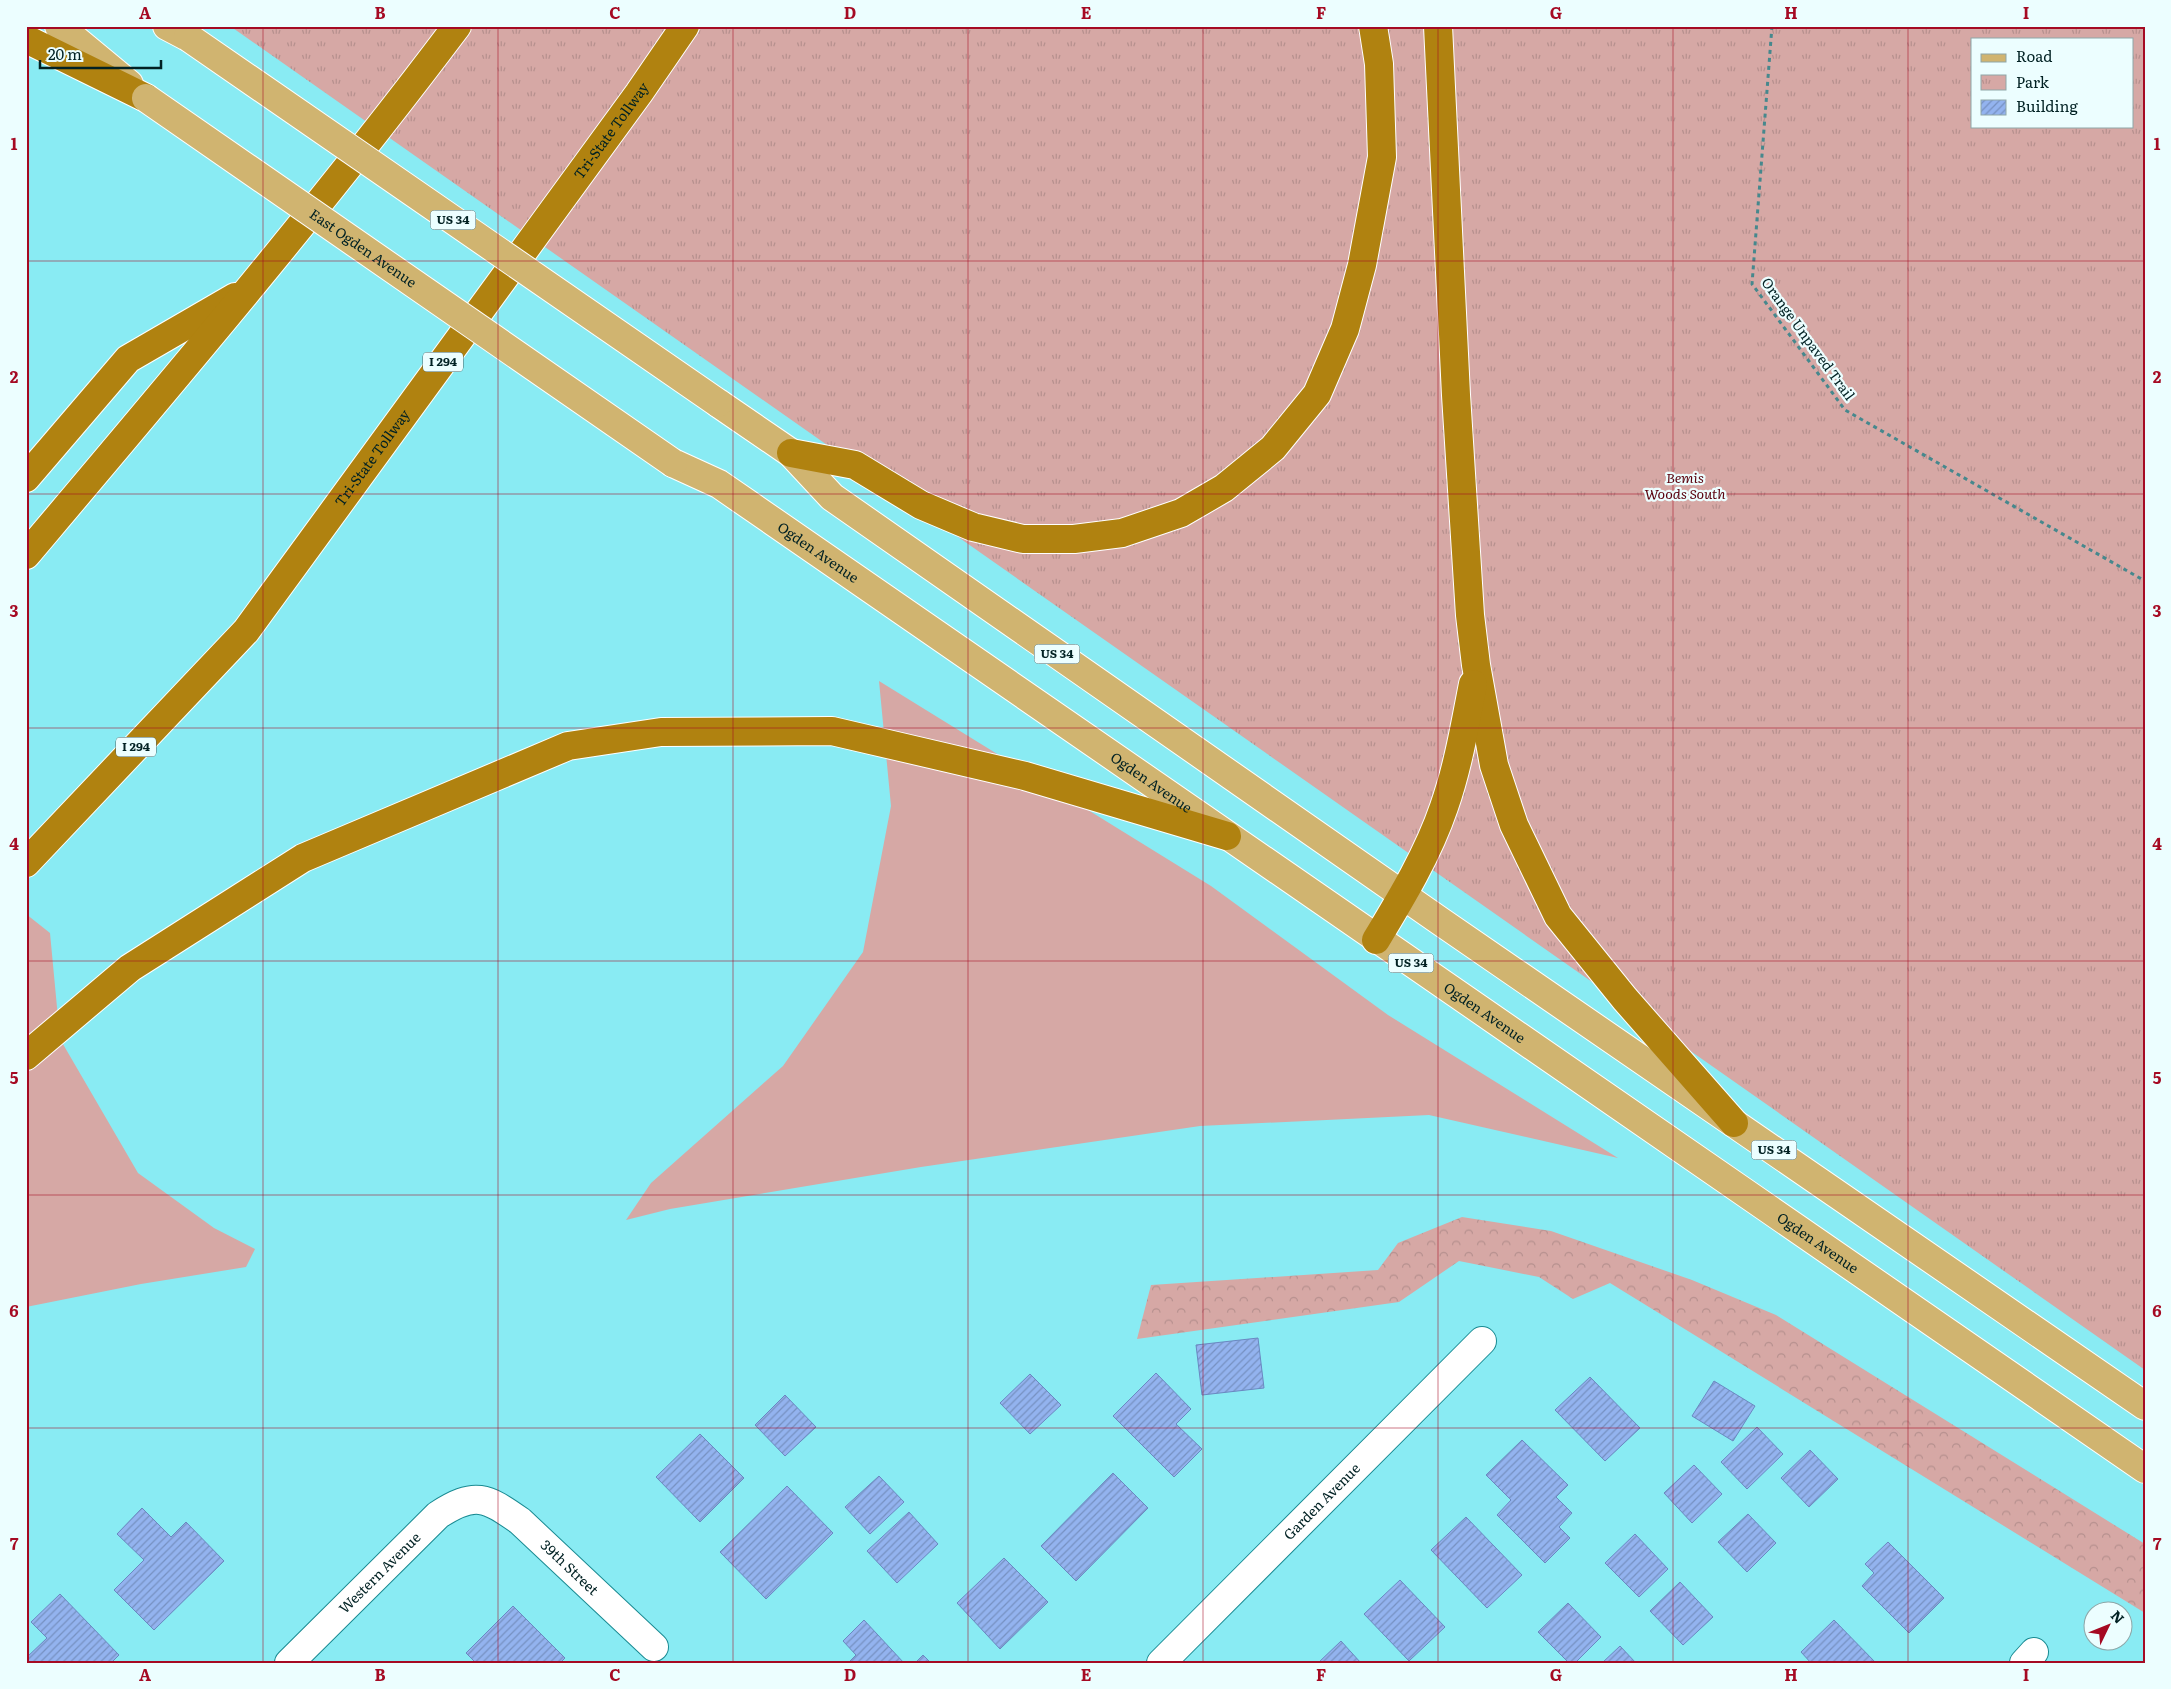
<svg xmlns="http://www.w3.org/2000/svg" width="2171" height="1689" font-family="Literata,serif">
<defs>
<pattern id="forest-crowns" width="20" height="18" patternUnits="userSpaceOnUse" patternTransform="scale(1.25)"><rect width="20" height="18" fill="#d6a8a5"/><path d="M2 6a3 3 0 1 1 6 0M12 15a3 3 0 1 1 6 0" fill="none" stroke="#b6908e"/></pattern>
<pattern id="park-tufts" width="24" height="20" patternUnits="userSpaceOnUse" patternTransform="scale(1.25)"><rect width="24" height="20" fill="#d6a8a5"/><path d="M3 7l-1-3M5 7V3M7 7l1-3M15 17l-1-3M17 17v-4M19 17l1-3" fill="none" stroke="#b6908e"/></pattern>
<pattern id="building-hatch" width="6" height="6" patternUnits="userSpaceOnUse" patternTransform="scale(1.25)"><rect width="6" height="6" fill="#93b3ef"/><path d="M-1 1l2-2M0 6l6-6M5 7l2-2" fill="none" stroke="#7691c1"/></pattern>
</defs>
<rect width="100%" height="100%" fill="#89ebf3"/>
<path fill="#d6a8a5" d="M879,681L1211,886L1388,1015L1618,1158L1429,1115L1200,1126L921,1167L670,1209L626,1220L651,1183L783,1066L863,952L891,806Z
M26,914L50,933L60,1039L138,1173L214,1228L255,1249L246,1267L141,1284L26,1307Z"/>
<path fill="url(#forest-crowns)" d="M1462,1217L1551,1231L1692,1280L1776,1315L2145,1544V1613L1610,1283L1573,1299L1539,1277L1459,1261L1399,1302L1137,1339L1151,1285L1378,1270L1398,1243Z"/>
<path fill="url(#park-tufts)" fill-rule="evenodd" d="M230,26H2145V1370ZM1972,39H2132V126H1972Z"/>
<path fill="url(#building-hatch)" stroke="#6a88c1" d="M1258,1338L1264,1388L1202,1395L1196,1345Z
M1156,1373L1191,1409L1176,1424L1202,1449L1174,1477L1113,1416Z
M1030,1374L1061,1405L1030,1434L1000,1403Z
M1590,1377L1640,1428L1605,1461L1555,1410Z
M1714,1381L1755,1406L1733,1441L1692,1416Z
M785,1395L816,1427L785,1456L755,1425Z
M1757,1427L1783,1454L1747,1489L1721,1462Z
M700,1434L744,1478L700,1522L656,1477Z
M1522,1440L1568,1485L1556,1497L1572,1513L1559,1527L1570,1538L1545,1563L1497,1515L1511,1500L1486,1475Z
M1810,1450L1838,1479L1809,1507L1781,1478Z
M1694,1465L1722,1494L1692,1523L1664,1493Z
M1113,1473L1148,1508L1076,1581L1041,1546Z
M879,1476L904,1502L870,1534L845,1507Z
M787,1486L833,1533L766,1599L720,1552Z
M142,1508L171,1537L186,1522L224,1561L154,1630L114,1590L144,1560L117,1534Z
M909,1512L938,1544L897,1583L867,1551Z
M1748,1514L1776,1543L1747,1572L1718,1542Z
M1466,1517L1522,1575L1487,1608L1431,1550Z
M1635,1534L1668,1569L1639,1597L1605,1563Z
M1888,1542L1944,1598L1909,1633L1862,1586L1874,1573L1865,1564Z
M1004,1558L1048,1602L1000,1649L957,1603Z
M1400,1580L1445,1627L1409,1661L1364,1614Z
M1680,1582L1713,1617L1683,1645L1650,1611Z
M60,1594L119,1655L111,1663H26V1658L47,1638L31,1622Z
M1568,1603L1601,1637L1575,1663H1569L1538,1632Z
M513,1606L565,1658L560,1663H476L466,1653Z
M864,1620L904,1663H848L856,1655L843,1641Z
M1834,1620L1876,1663H1811L1801,1652Z
M1341,1641L1361,1663H1318Z
M1620,1646L1636,1663H1602Z
M923,1655L931,1663H915Z"/>
<g fill="none" stroke-linecap="round" stroke-linejoin="round">
<g stroke="#198a92" stroke-width="30">
<g id="street">
<path id="s1" d="M289,1663L438,1515C475,1491 486,1497 520,1521L654,1647"/>
<path id="s2" d="M1161,1663L1482,1341"/>
<path d="M2024,1663L2034,1652"/>
</g>
</g>
<g stroke="#fff" stroke-width="30">
<g id="primary">
<path d="M59,26L129,84"/>
<path d="M167,26L188,37"/>
<path d="M718,403L791,453L832,497L1440,921L2145,1406"/>
<path id="s3" d="M673,463L719,484L2145,1469"/>
</g>
</g>
<g stroke="#fff" stroke-width="30">
<g id="highway">
<path d="M1438,26L1456,395L1470,615L1476,665L1494,765L1514,825L1558,916L1625,999L1734,1123"/>
<path d="M26,39L146,98"/>
<path d="M791,453L855,465L921,505L973,527L1023,539H1074L1122,533L1181,513L1224,488L1273,448L1317,394L1345,329L1362,265L1382,157L1379,64L1373,26"/>
<path d="M26,478L128,359L235,297"/>
<path d="M26,555C173,381 320,208 457,26"/>
<path id="s4" d="M26,863L246,631L639,93L685,26"/>
<path d="M1376,940C1402,897 1428,854 1444,807C1458,767 1465,725 1473,684"/>
<path d="M26,1056L130,968L303,858L568,746L661,732L832,731L1025,776L1227,836"/>
</g>
</g>
<path stroke="#46888d" stroke-width="3" stroke-dasharray="4 4" stroke-linecap="butt" d="M1772,26L1752,284L1845,410L2145,581"/>
<use href="#street" stroke="#fff" stroke-width="28"/>
<use href="#primary" stroke="#d0b470" stroke-width="28"/>
<use href="#highway" stroke="#b08210" stroke-width="28"/>
<g stroke="#fff" stroke-width="30" stroke-linecap="butt">
<g id="primary-bridge">
<path d="M188,37L718,403"/>
<path id="s5" d="M146,98L673,463"/>
</g>
</g>
<use href="#primary-bridge" stroke="#d0b470" stroke-width="28"/>
</g>
<path fill="none" stroke="#a50a23" stroke-width="1" stroke-opacity="0.55" d="M263,26V1663M498,26V1663M733,26V1663M968,26V1663M1203,26V1663M1438,26V1663M1673,26V1663M1908,26V1663M26,261H2145M26,494H2145M26,728H2145M26,961H2145M26,1195H2145M26,1428H2145"/>
<g text-anchor="middle" stroke-width="4.5" stroke-linejoin="round" paint-order="stroke">
<g fill="#ecfeff" stroke="#486365" stroke-width="1">
<rect x="430.5" y="210.5" width="45" height="19" rx="4"/>
<rect x="423" y="352.5" width="40" height="19" rx="4"/>
<rect x="1034.5" y="644.5" width="45" height="19" rx="4"/>
<rect x="116" y="737.5" width="40" height="19" rx="4"/>
<rect x="1388.5" y="953.5" width="45" height="19" rx="4"/>
<rect x="1751.5" y="1140.5" width="45" height="19" rx="4"/>
</g>
<g font-size="12" font-weight="bold" fill="#012123">
<text x="453" y="224">US 34</text>
<text x="443" y="366">I 294</text>
<text x="1057" y="658">US 34</text>
<text x="136" y="751">I 294</text>
<text x="1411" y="967">US 34</text>
<text x="1774" y="1154">US 34</text>
</g>
<g font-size="14" fill="#012123" stroke="#ecfeff">
<text dy="5" stroke="none"><textPath href="#s4" startOffset="939">Tri-State Tollway</textPath></text>
<text dy="5" stroke="none"><textPath href="#s5" startOffset="264">East Ogden Avenue</textPath></text>
<text transform="translate(1808 339) rotate(54)" y="5">Orange Unpaved Trail</text>
<text dy="5" stroke="none"><textPath href="#s4" startOffset="534">Tri-State Tollway</textPath></text>
<text dy="5" stroke="none"><textPath href="#s3" startOffset="171">Ogden Avenue</textPath></text>
<text dy="5" stroke="none"><textPath href="#s3" startOffset="576">Ogden Avenue</textPath></text>
<text dy="5" stroke="none"><textPath href="#s3" startOffset="981">Ogden Avenue</textPath></text>
<text dy="5" stroke="none"><textPath href="#s3" startOffset="1386">Ogden Avenue</textPath></text>
<text dy="5" stroke="none"><textPath href="#s2" startOffset="228">Garden Avenue</textPath></text>
<text dy="5" stroke="none"><textPath href="#s1" startOffset="369">39th Street</textPath></text>
<text dy="5" stroke="none"><textPath href="#s1" startOffset="128">Western Avenue</textPath></text>
</g>
<g font-size="14" font-style="italic" fill="#5a000d" stroke="#ecfeff">
<text x="1685" y="483">Bemis<tspan x="1685" dy="16">Woods South</tspan></text>
</g>
</g>
<rect width="2171" height="1689" fill="none" stroke="#ecfeff" stroke-width="55"/>
<rect x="1971" y="38" width="162" height="90" fill="#ecfeff" stroke="#8ea6a7"/>
<rect x="1981" y="54" width="25" height="8" fill="#d0b470" stroke="#8ea6a7"/>
<text x="2016" y="62" font-size="15" fill="#012123">Road</text>
<rect x="1981" y="75" width="25" height="15" fill="url(#park-tufts)" stroke="#8ea6a7"/>
<text x="2016" y="88" font-size="15" fill="#012123">Park</text>
<rect x="1981" y="100" width="25" height="15" fill="url(#building-hatch)" stroke="#8ea6a7"/>
<text x="2016" y="112" font-size="15" fill="#012123">Building</text>
<g transform="translate(2108 1626) rotate(47)"><circle r="24" fill="#ecfeff" stroke="#8ea6a7"/>
<path d="M0-4L9 19L0 12L-9 19Z" fill="#a50a23"/>
<text y="-8" font-size="14" font-weight="bold" text-anchor="middle" fill="#012123">N</text>
</g>
<path d="M40 60v8h121v-8" fill="none" stroke="#012123" stroke-width="2.5"/>
<text x="48" y="60" font-size="15" fill="#012123" stroke="#ecfeff" stroke-width="4" paint-order="stroke">20 m</text>
<rect x="28" y="28" width="2116" height="1634" fill="none" stroke="#a50a23" stroke-width="2"/>
<g font-size="16" text-anchor="middle" font-weight="bold" fill="#a50a23">
<text x="145" y="19">A</text>
<text x="380" y="19">B</text>
<text x="615" y="19">C</text>
<text x="850" y="19">D</text>
<text x="1086" y="19">E</text>
<text x="1321" y="19">F</text>
<text x="1556" y="19">G</text>
<text x="1791" y="19">H</text>
<text x="2026" y="19">I</text>
<text x="14" y="150">1</text>
<text x="2157" y="150">1</text>
<text x="14" y="383">2</text>
<text x="2157" y="383">2</text>
<text x="14" y="617">3</text>
<text x="2157" y="617">3</text>
<text x="14" y="850">4</text>
<text x="2157" y="850">4</text>
<text x="14" y="1084">5</text>
<text x="2157" y="1084">5</text>
<text x="14" y="1317">6</text>
<text x="2157" y="1317">6</text>
<text x="14" y="1550">7</text>
<text x="2157" y="1550">7</text>
<text x="145" y="1681">A</text>
<text x="380" y="1681">B</text>
<text x="615" y="1681">C</text>
<text x="850" y="1681">D</text>
<text x="1086" y="1681">E</text>
<text x="1321" y="1681">F</text>
<text x="1556" y="1681">G</text>
<text x="1791" y="1681">H</text>
<text x="2026" y="1681">I</text>
</g>
</svg>
